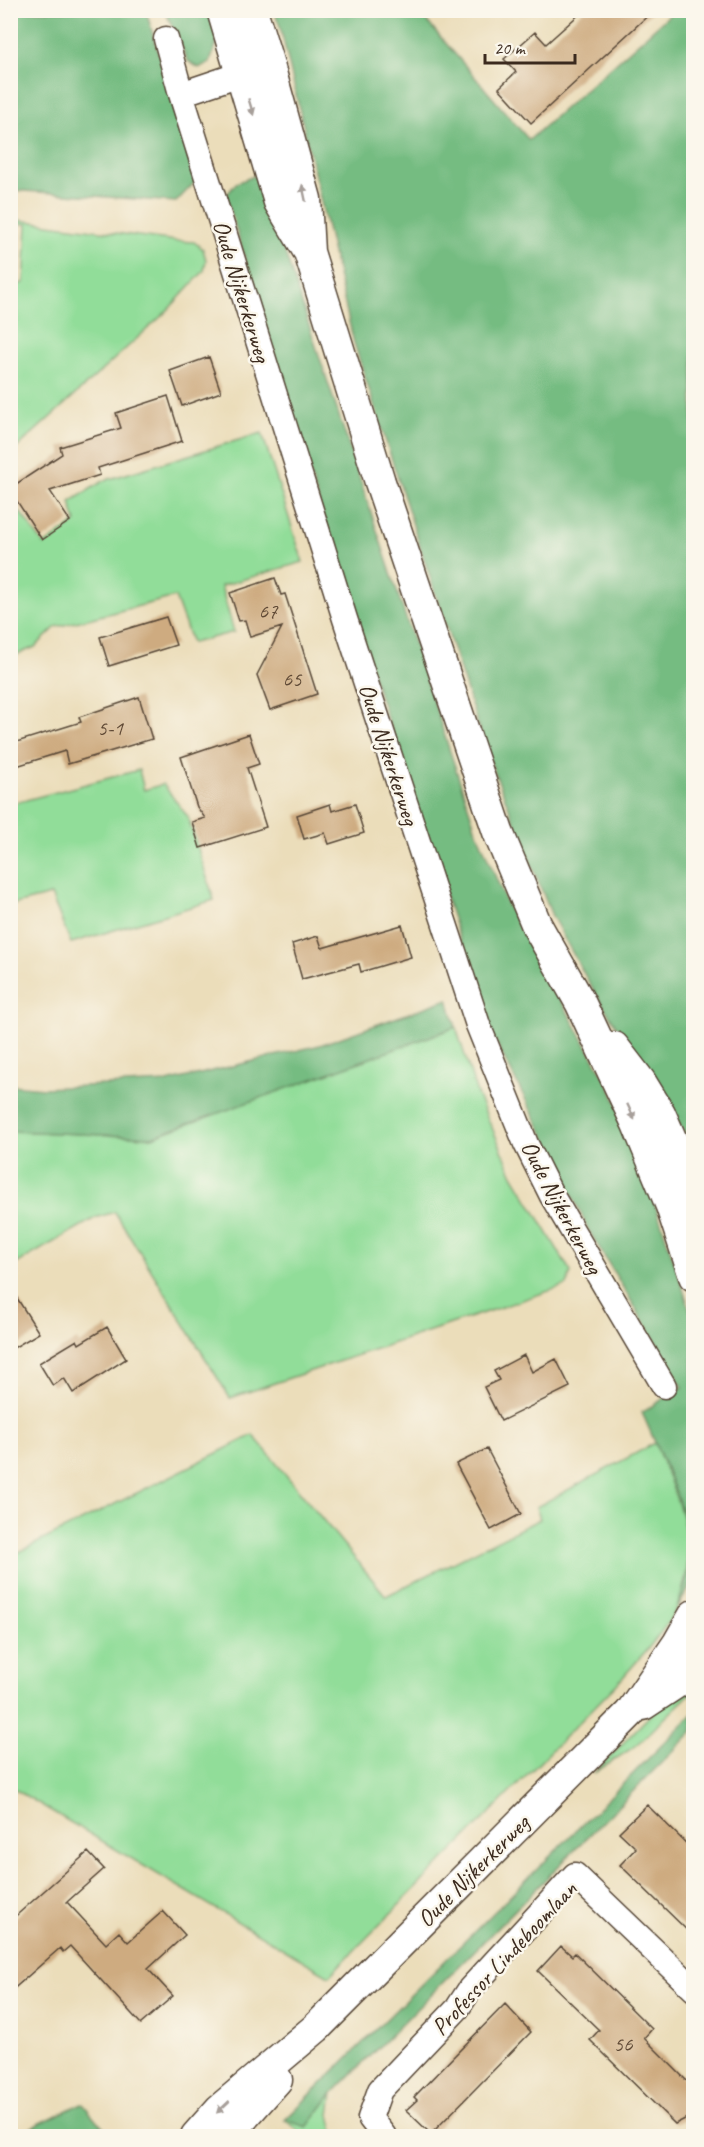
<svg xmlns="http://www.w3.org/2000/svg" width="704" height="2147" font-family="Caveat,sans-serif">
<rect width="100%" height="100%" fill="#fbf7ec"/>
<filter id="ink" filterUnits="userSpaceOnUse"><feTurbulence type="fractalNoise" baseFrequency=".0167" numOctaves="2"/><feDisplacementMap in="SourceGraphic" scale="12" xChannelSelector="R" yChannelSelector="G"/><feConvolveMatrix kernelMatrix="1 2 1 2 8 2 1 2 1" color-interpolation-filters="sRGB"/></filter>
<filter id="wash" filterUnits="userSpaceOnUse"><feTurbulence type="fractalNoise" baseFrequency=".008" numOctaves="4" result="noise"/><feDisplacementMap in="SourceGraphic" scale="24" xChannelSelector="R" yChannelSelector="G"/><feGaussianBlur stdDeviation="1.35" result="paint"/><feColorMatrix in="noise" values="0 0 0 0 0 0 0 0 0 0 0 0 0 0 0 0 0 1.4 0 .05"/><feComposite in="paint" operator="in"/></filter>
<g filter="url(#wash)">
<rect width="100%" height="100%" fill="#ebddba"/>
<path fill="#91dd99" stroke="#66845c" stroke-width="1.5" d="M11,219L176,241L194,242L203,249L206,260L204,271L166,312L11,453V286L24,283L27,224L11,223Z
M262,433L303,562L221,586L234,632L192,643L175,597L56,627L35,647L11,657V513L20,512L44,545L76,522L70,502L103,481Z
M139,770L144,790L163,784L188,817L214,900L71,943L51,895L11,905V804Z
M456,1027L477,1094L513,1175L571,1272L567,1285L230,1398L115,1212L95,1218L11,1267V1131L152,1137Z
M253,1435L386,1596L540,1519L536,1507L655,1443C673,1490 698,1537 683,1588C681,1595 680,1603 676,1610C660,1637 637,1661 616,1685L329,1976L11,1787V1556Z
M693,1677V1691L637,1745L594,1773L658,1707Z
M333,2093L330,2115L335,2136H305L285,2120L307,2127Z"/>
<path fill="#74bc81" stroke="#587350" stroke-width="1.5" d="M10,11H146L196,181L176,202L11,190Z
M165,11H212L219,37L210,62L199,68L188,61Z
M274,11H418L529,140L674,11H693V1143L690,1142L592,988L552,916L487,753L354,343L280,26Z
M259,174L476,830L509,909L609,1085L639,1156L693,1319V1582L677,1608C681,1596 686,1584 688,1572C694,1518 662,1461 642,1412L683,1387L589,1231L546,1139L490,1031L354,618L226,196L236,183Z
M448,999L456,1027L152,1137L11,1131V1085L44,1088L167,1082L320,1045Z
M693,1714V1731L333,2093L307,2127L285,2120Z
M82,2103L110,2136H14Z"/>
<g id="blocks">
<path fill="#ceab80" d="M584,10H654L531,123L499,88L516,72L504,59L535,32L546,44Z
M209,357L221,392L182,406L170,371Z
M168,396L182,441L98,468L100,475L50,491L70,521L42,540L17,501L10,503V488L62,454L60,447L121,428L116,413Z
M275,578L281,595L285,594L317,694L270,710L257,675L282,627L250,637L245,620L239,621L230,593Z
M166,617L176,645L109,666L100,637Z
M139,697L152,739L68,764L65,751L10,768V744L81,722L79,717Z
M249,734L259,764L247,768L266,827L200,848L192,822L205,818L197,807L181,757Z
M330,804L332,811L355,804L364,833L329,844L325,833L304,839L297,815Z
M402,925L411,957L361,972L359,964L302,979L292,944L318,936L322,948Z
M10,1287L39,1333L10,1350Z
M107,1327L126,1359L73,1393L64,1378L53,1386L39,1363L77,1340L79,1344Z
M524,1355L532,1372L556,1359L570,1387L501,1421L484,1387L499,1380L494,1371Z
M487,1449L521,1514L491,1530L456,1464Z
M647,1805L693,1850V1936L620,1865L636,1848L619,1832Z
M88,1852L104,1869L67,1902L106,1944L119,1932L128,1942L163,1911L185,1935L148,1969L173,1996L141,2024L70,1946L63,1952L60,1948L10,1992V1921Z
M561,1946L572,1956L575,1953L652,2029L644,2038L693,2087V2115L675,2124L590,2040L599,2030L538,1971Z
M505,2004L531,2032L431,2134L406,2110L417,2100L414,2097Z"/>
</g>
</g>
<g filter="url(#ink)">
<use href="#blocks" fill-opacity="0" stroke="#554535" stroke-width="1.5"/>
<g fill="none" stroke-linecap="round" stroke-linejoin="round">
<g stroke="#554535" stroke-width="27">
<path id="minor" d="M166,39L181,94L345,619L478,1025L526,1144L552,1196L664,1386
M181,94L258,68
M384,2136L370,2118L380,2090L457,2009L470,1989L575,1875L694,1989"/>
</g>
<g stroke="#554535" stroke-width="33">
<path id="tertiary" d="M222,10L279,202L307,249
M252,10L269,65L306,199L309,252L380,482L498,832L537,926L580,1002L637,1124L671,1206L694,1276
M614,1047L641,1082L660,1113L694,1192
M643,1705L675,1684L694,1666
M196,2136L220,2109L316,2028L630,1713L678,1643L694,1615
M227,2136L277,2080"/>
</g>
<use href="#minor" stroke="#fff" stroke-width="24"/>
<use href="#tertiary" stroke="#fff" stroke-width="30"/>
</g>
<defs><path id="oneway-solid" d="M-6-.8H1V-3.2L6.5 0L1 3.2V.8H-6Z" transform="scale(1.5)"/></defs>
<g fill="#a79f9a">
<use href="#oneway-solid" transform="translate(251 107) rotate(73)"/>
<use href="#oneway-solid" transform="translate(304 193) rotate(-102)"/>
<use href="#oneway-solid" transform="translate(631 1112) rotate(65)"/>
<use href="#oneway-solid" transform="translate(223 2107) rotate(137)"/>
</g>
</g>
<g text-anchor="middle" stroke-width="5" stroke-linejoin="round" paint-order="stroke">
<g font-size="21" fill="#604a36">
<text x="268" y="618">67</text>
<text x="292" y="686">65</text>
<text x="110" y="735">5-1</text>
<text x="623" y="2051">56</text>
</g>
<g font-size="24" fill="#3b2a1e" stroke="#fbf7ec">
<text transform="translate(242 291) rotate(73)" y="8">Oude Nijkerkerweg</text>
<text transform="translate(389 754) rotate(72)" y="8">Oude Nijkerkerweg</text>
<text transform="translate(562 1207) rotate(62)" y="8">Oude Nijkerkerweg</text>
<text transform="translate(473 1871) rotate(-45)" y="8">Oude Nijkerkerweg</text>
<text transform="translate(504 1958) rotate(-47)" y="8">Professor Lindeboomlaan</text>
</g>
</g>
<rect width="704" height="2147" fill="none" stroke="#fbf7ec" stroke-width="36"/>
<path d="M485 54v9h90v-9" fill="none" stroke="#3b2a1e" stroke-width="3"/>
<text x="494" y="54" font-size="18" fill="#3b2a1e" stroke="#fbf7ec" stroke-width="4.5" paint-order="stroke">20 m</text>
</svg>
